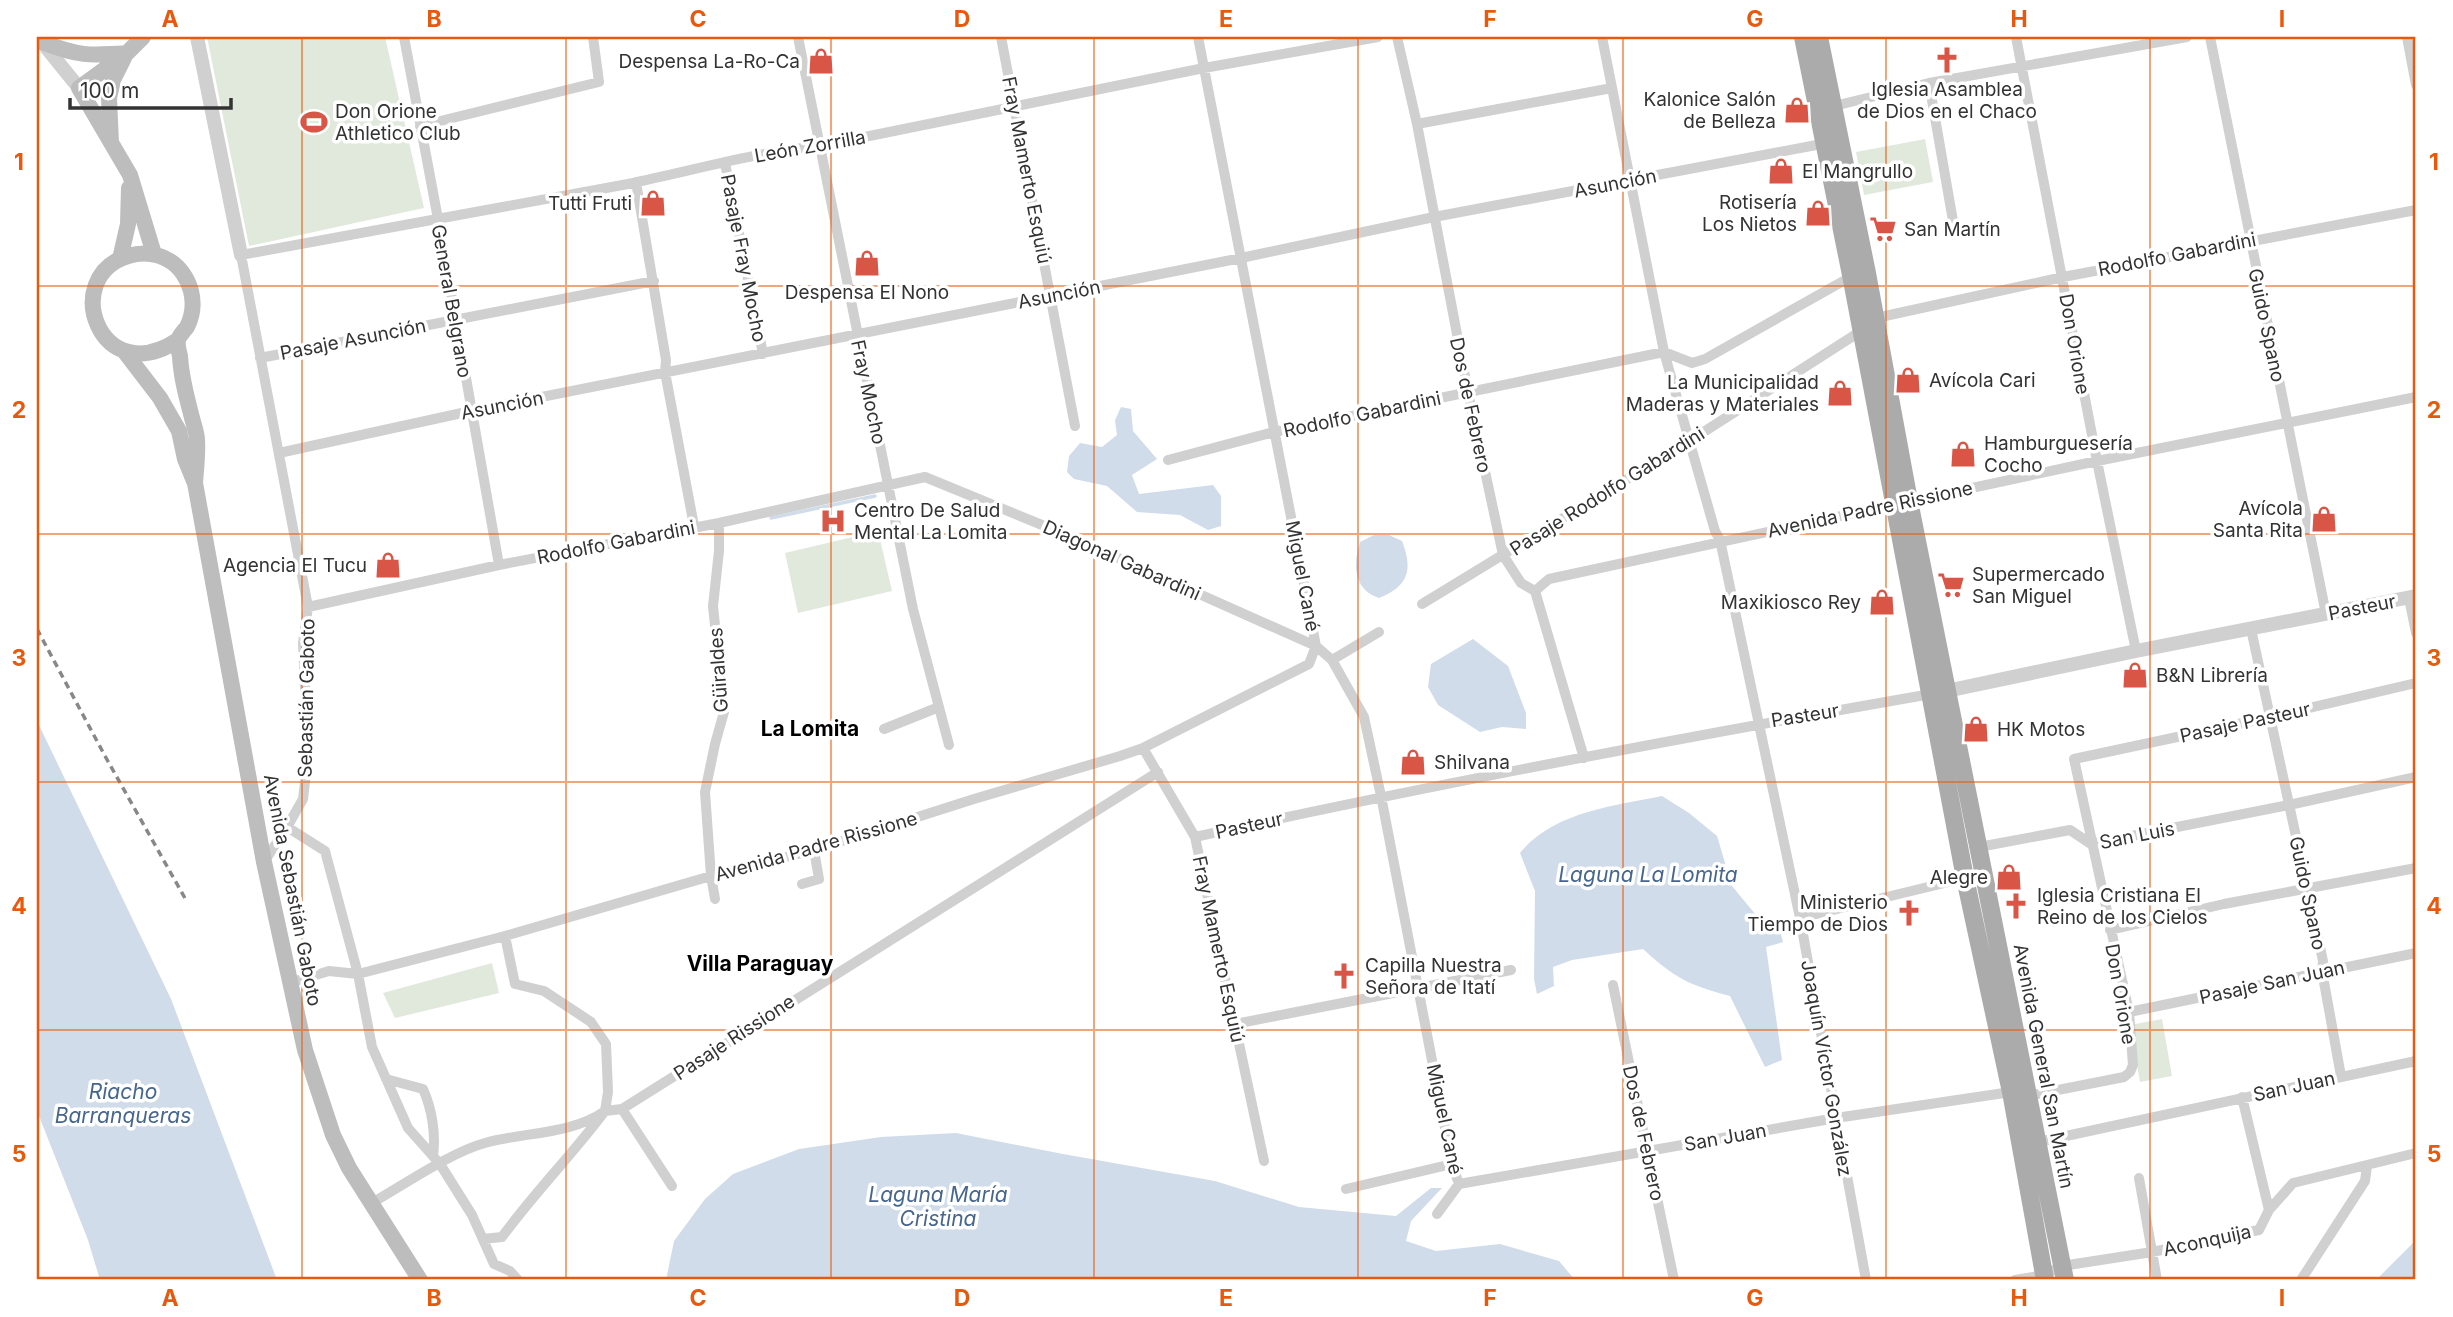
<svg xmlns="http://www.w3.org/2000/svg" width="2453" height="1317" font-family="Inter,sans-serif">
<rect width="100%" height="100%" fill="#fff"/>
<path fill="#e1e9dd" d="M207,37H385L424,208L249,246Z
M1925,139L1933,182L1864,195L1856,152Z
M878,531L892,591L798,613L785,553Z
M492,963L499,993L395,1018L383,993Z
M2162,1019L2172,1076L2140,1082L2130,1025Z"/>
<path fill="#d1dceb" d="M1121,407L1131,409L1133,431L1157,459L1132,475L1139,494L1213,485L1221,496V526L1208,530L1180,515L1137,512L1107,486L1074,479L1067,472L1069,456L1080,443L1102,447L1117,435L1115,420Z
M1374,535H1389L1402,541C1413,569 1409,586 1379,598C1353,589 1353,565 1360,542Z
M1473,639L1508,666L1526,713V729L1502,727L1480,732L1438,705L1428,687L1431,664Z
M37,721L171,999L277,1280H100L88,1240L37,1111Z
M1662,796L1689,813L1717,836L1732,886L1756,915L1778,923L1783,942L1766,947L1782,1060L1765,1067L1730,996C1688,985 1675,978 1643,949L1572,960L1553,967L1554,986L1537,994L1534,979L1535,891L1520,853C1553,812 1613,806 1662,796Z
M956,1133L1063,1154L1215,1181L1299,1207L1396,1216L1431,1188H1442L1411,1221L1406,1241L1436,1251L1500,1244L1559,1261L1575,1280H666L674,1241L705,1199L733,1174L799,1149L881,1137Z
M2416,1240V1280H2376Z"/>
<g fill="none" stroke-linecap="round" stroke-linejoin="round">
<path stroke="#d1dceb" stroke-width="3.5" d="M771,518L875,496"/>
<path stroke="#d0d0d0" stroke-width="10" d="M404,37L438,219L499,565
M798,37L913,609L949,745
M1001,37L1075,426
M1198,37L1316,646L1332,660L1364,717L1381,796L1452,1164L1459,1184
M1397,37L1417,124L1468,392L1503,555L1521,583L1535,591L1584,758
M1602,37L1664,352L1715,531L1720,540L1800,918L1866,1280
M2016,37L2097,461L2136,651
M2210,37L2326,614
M2407,37L2416,85
M1929,83L1953,221
M1830,107L1929,83L2187,37
M1417,124L1612,88
M420,126L599,82L593,37
M725,163L763,354
M636,182L666,360L665,372L694,526
M260,358L654,281
M279,453L471,411L1241,258L1434,217L1827,143
M1168,460L1274,432L1664,352L1692,363L1705,359L1854,275
M1535,591L1549,579L2097,461L2416,397
M2409,598L2416,633
M1422,604L1688,442L1861,331L1876,318L2063,277L2416,210
M2251,629L2323,961L2322,971L2341,1076
M1332,660L1379,632
M884,729L939,707
M1143,748L1195,837L1264,1161
M1195,837C1439,783 1685,737 1931,694
M1977,852L1979,847L2070,830L2091,844L2289,805L2416,777
M264,862L287,827
M802,884L819,879L814,850
M715,899L711,876L705,792L715,744L724,712L713,606L719,551V523
M1800,918L1965,878L1967,873
M2110,930L2224,904L2416,868
M289,983L329,971L358,974L505,936L711,876L814,850L974,799L1120,756L1143,748L1309,664L1316,646L1069,536L925,477L719,523L499,565L308,607
M1613,985L1674,1280
M2129,1012L2416,953
M1235,1024L1511,970
M386,1079L423,1089C432,1109 436,1134 433,1156
M2242,1097L2269,1210
M622,1109L672,1186
M2035,1147L2038,1142L2416,1061
M2139,1178L2157,1280
M1346,1189L1452,1164
M370,1204C402,1186 451,1152 485,1143C523,1132 571,1135 605,1111L608,1092L606,1044L591,1022L544,991L515,984L505,936
M1437,1214L1459,1184L1836,1118L2011,1092L2028,1096L2124,1077L2130,1072L2133,1065L2129,1012L2074,759L2271,717L2416,683
M483,1239L502,1237C534,1193 572,1155 605,1111L622,1109L1158,772
M518,1280L510,1271L494,1264L472,1215L440,1164L408,1128L372,1047L358,974L325,851L287,827L303,799L308,756L303,643L308,607L241,255C370,232 499,208 628,184C692,171 755,152 820,146L1204,68L1378,37
M2015,1280L2044,1275L2062,1266L2152,1252L2259,1230L2269,1210L2293,1183L2416,1153
M2301,1280L2365,1181L2367,1166"/>
<path stroke="#d0d0d0" stroke-width="14" d="M197,37L241,255
M41,41L79,88
M1937,693L2136,651L2416,596"/>
<path stroke="#bdbdbd" stroke-width="16" d="M143,37L127,53L79,88L130,175L154,254
M42,42C78,56 89,56 127,53
M111,143L109,98L113,80L124,58
M120,259L128,224L129,188
M178,340C100,392 59,277 128,256C142,252 157,253 170,261C180,267 188,279 191,291C194,303 193,315 187,327C184,331 179,336 178,340C177,345 179,352 180,356C181,376 186,395 191,414C193,423 197,432 197,440C198,454 196,469 195,483L264,862L305,1050L333,1135L349,1168L420,1280
M124,351L160,398L179,431L185,459L194,481"/>
<path stroke="#ababab" stroke-width="18" d="M1803,37L1851,275L1965,878L2011,1092L2045,1280
M1819,37L1867,273L1909,501L2065,1280"/>
<path stroke="#888" stroke-width="3.5" stroke-dasharray="7 5" stroke-linecap="butt" d="M37,629L105,756L186,900"/>
</g>
<path fill="none" stroke="#e8590c" stroke-width="2" stroke-opacity="0.55" d="M302,37V1280M566,37V1280M831,37V1280M1094,37V1280M1358,37V1280M1623,37V1280M1886,37V1280M2150,37V1280M37,286H2416M37,534H2416M37,782H2416M37,1030H2416"/>
<defs>
<g id="church-bare" transform="scale(2.1)"><path d="M-1.2-6h2.4v3.5h3.3v2.4h-3.3V6h-2.4V-.1h-3.3v-2.4h3.3Z" fill="#d95546" stroke="#fff" stroke-width="2.5" paint-order="stroke"/></g>
<g id="shop-bare" transform="scale(2.1)"><path d="M-5-2.5h2.3a2.7 3.5 0 0 1 5.4 0H5L5.5 6h-11ZM-1.5-2.5h3a1.5 2.3 0 0 0-3 0Z" fill="#d95546" stroke="#fff" stroke-width="2.5" paint-order="stroke"/></g>
<g id="stadium-bare" transform="scale(2.1)"><path d="M0-5a6.5 5 0 1 0 0 10a6.5 5 0 1 0 0-10ZM-3.5-1.8h7v3.6h-7Z" fill="#d95546" stroke="#fff" stroke-width="2.5" paint-order="stroke"/></g>
<g id="supermarket-bare" transform="scale(2.1)"><path d="M-6-5.5h2.5l.6 2H6L4.5 2H-2.5L-4.4-4H-6ZM-1.5 3.2a1.3 1.3 0 1 0 .1 0ZM3 3.2a1.3 1.3 0 1 0 .1 0Z" fill="#d95546" stroke="#fff" stroke-width="2.5" paint-order="stroke"/></g>
<g id="hospital-bare" transform="scale(2.1)"><path d="M-5-5h3v3.5h4V-5h3V5h-3V1.5h-4V5h-3Z" fill="#d95546" stroke="#fff" stroke-width="2.5" paint-order="stroke"/></g>
</defs>
<g fill-rule="evenodd">
<use href="#church-bare" x="1947" y="60"/>
<use href="#shop-bare" x="821" y="61"/>
<use href="#shop-bare" x="1797" y="110"/>
<use href="#stadium-bare" x="314" y="122"/>
<use href="#shop-bare" x="1781" y="171"/>
<use href="#shop-bare" x="653" y="203"/>
<use href="#shop-bare" x="1818" y="213"/>
<use href="#supermarket-bare" x="1883" y="229"/>
<use href="#shop-bare" x="867" y="263"/>
<use href="#shop-bare" x="1908" y="380"/>
<use href="#shop-bare" x="1840" y="393"/>
<use href="#shop-bare" x="1963" y="454"/>
<use href="#shop-bare" x="2324" y="519"/>
<use href="#hospital-bare" x="833" y="521"/>
<use href="#shop-bare" x="388" y="565"/>
<use href="#supermarket-bare" x="1951" y="585"/>
<use href="#shop-bare" x="1882" y="602"/>
<use href="#shop-bare" x="2135" y="675"/>
<use href="#shop-bare" x="1976" y="729"/>
<use href="#shop-bare" x="1413" y="762"/>
<use href="#shop-bare" x="2009" y="877"/>
<use href="#church-bare" x="2016" y="906"/>
<use href="#church-bare" x="1909" y="913"/>
<use href="#church-bare" x="1344" y="976"/>
</g>
<g text-anchor="middle" stroke-width="7" stroke-linejoin="round" paint-order="stroke">
<g font-size="19" fill="#333" stroke="#fff" text-anchor="start">
<text x="800" y="68" text-anchor="end">Despensa La-Ro-Ca</text>
<text x="1947" y="96" text-anchor="middle">Iglesia Asamblea<tspan x="1947" dy="22">de Dios en el Chaco</tspan></text>
<text x="1776" y="106" text-anchor="end">Kalonice Salón<tspan x="1776" dy="22">de Belleza</tspan></text>
<text x="335" y="118">Don Orione<tspan x="335" dy="22">Athletico Club</tspan></text>
<text x="1802" y="178">El Mangrullo</text>
<text x="1797" y="209" text-anchor="end">Rotisería<tspan x="1797" dy="22">Los Nietos</tspan></text>
<text x="632" y="210" text-anchor="end">Tutti Fruti</text>
<text x="1904" y="236">San Martín</text>
<text x="867" y="299" text-anchor="middle">Despensa El Nono</text>
<text x="1929" y="387">Avícola Cari</text>
<text x="1819" y="389" text-anchor="end">La Municipalidad<tspan x="1819" dy="22">Maderas y Materiales</tspan></text>
<text x="1984" y="450">Hamburguesería<tspan x="1984" dy="22">Cocho</tspan></text>
<text x="2303" y="515" text-anchor="end">Avícola<tspan x="2303" dy="22">Santa Rita</tspan></text>
<text x="854" y="517">Centro De Salud<tspan x="854" dy="22">Mental La Lomita</tspan></text>
<text x="367" y="572" text-anchor="end">Agencia El Tucu</text>
<text x="1972" y="581">Supermercado<tspan x="1972" dy="22">San Miguel</tspan></text>
<text x="1861" y="609" text-anchor="end">Maxikiosco Rey</text>
<text x="2156" y="682">B&amp;N Librería</text>
<text x="1997" y="736">HK Motos</text>
<text x="1434" y="769">Shilvana</text>
<text x="1988" y="884" text-anchor="end">Alegre</text>
<text x="2037" y="902">Iglesia Cristiana El<tspan x="2037" dy="22">Reino de los Cielos</tspan></text>
<text x="1888" y="909" text-anchor="end">Ministerio<tspan x="1888" dy="22">Tiempo de Dios</tspan></text>
<text x="1365" y="972">Capilla Nuestra<tspan x="1365" dy="22">Señora de Itatí</tspan></text>
</g>
<g font-size="19" fill="#333" stroke="#fff">
<text transform="translate(810 146) rotate(-10)" y="7">León Zorrilla</text>
<text transform="translate(1027 170) rotate(79)" y="7">Fray Mamerto Esquiú</text>
<text transform="translate(1615 183) rotate(-11)" y="7">Asunción</text>
<text transform="translate(2177 254) rotate(-11)" y="7">Rodolfo Gabardini</text>
<text transform="translate(744 258) rotate(79)" y="7">Pasaje Fray Mocho</text>
<text transform="translate(1059 294) rotate(-11)" y="7">Asunción</text>
<text transform="translate(452 301) rotate(80)" y="7">General Belgrano</text>
<text transform="translate(2267 325) rotate(78)" y="7">Guido Spano</text>
<text transform="translate(353 339) rotate(-11)" y="7">Pasaje Asunción</text>
<text transform="translate(2075 344) rotate(80)" y="7">Don Orione</text>
<text transform="translate(869 392) rotate(78)" y="7">Fray Mocho</text>
<text transform="translate(502 405) rotate(-11)" y="7">Asunción</text>
<text transform="translate(1471 405) rotate(78)" y="7">Dos de Febrero</text>
<text transform="translate(1362 414) rotate(-12)" y="7">Rodolfo Gabardini</text>
<text transform="translate(1607 491) rotate(-32)" y="7">Pasaje Rodolfo Gabardini</text>
<text transform="translate(1870 509) rotate(-12)" y="7">Avenida Padre Rissione</text>
<text transform="translate(616 542) rotate(-11)" y="7">Rodolfo Gabardini</text>
<text transform="translate(1122 560) rotate(24)" y="7">Diagonal Gabardini</text>
<text transform="translate(1303 576) rotate(79)" y="7">Miguel Cané</text>
<text transform="translate(2362 607) rotate(-11)" y="7">Pasteur</text>
<text transform="translate(718 670) rotate(-94)" y="7">Güiraldes</text>
<text transform="translate(306 698) rotate(-89)" y="7">Sebastián Gaboto</text>
<text transform="translate(1805 715) rotate(-9)" y="7">Pasteur</text>
<text transform="translate(2245 722) rotate(-12)" y="7">Pasaje Pasteur</text>
<text transform="translate(1249 825) rotate(-12)" y="7">Pasteur</text>
<text transform="translate(2137 835) rotate(-11)" y="7">San Luis</text>
<text transform="translate(816 846) rotate(-16)" y="7">Avenida Padre Rissione</text>
<text transform="translate(293 890) rotate(79)" y="7">Avenida Sebastián Gaboto</text>
<text transform="translate(2308 893) rotate(78)" y="7">Guido Spano</text>
<text transform="translate(1219 949) rotate(78)" y="7">Fray Mamerto Esquiú</text>
<text transform="translate(2272 982) rotate(-12)" y="7">Pasaje San Juan</text>
<text transform="translate(2121 994) rotate(80)" y="7">Don Orione</text>
<text transform="translate(734 1037) rotate(-33)" y="7">Pasaje Rissione</text>
<text transform="translate(2044 1066) rotate(79)" y="7">Avenida General San Martín</text>
<text transform="translate(1827 1068) rotate(80)" y="7">Joaquín Víctor González</text>
<text transform="translate(2294 1086) rotate(-12)" y="7">San Juan</text>
<text transform="translate(1445 1119) rotate(78)" y="7">Miguel Cané</text>
<text transform="translate(1644 1133) rotate(78)" y="7">Dos de Febrero</text>
<text transform="translate(1725 1137) rotate(-10)" y="7">San Juan</text>
<text transform="translate(2207 1240) rotate(-12)" y="7">Aconquija</text>
</g>
<g font-size="21" font-weight="bold" fill="#000" stroke="#fff">
<text x="810" y="736">La Lomita</text>
<text x="760" y="971">Villa Paraguay</text>
</g>
<g font-size="21" font-style="italic" fill="#466690" stroke="#fff">
<text x="1648" y="882">Laguna La Lomita</text>
<text x="123" y="1099">Riacho<tspan x="123" dy="24">Barranqueras</tspan></text>
<text x="938" y="1202">Laguna María<tspan x="938" dy="24">Cristina</tspan></text>
</g>
</g>
<rect width="2453" height="1317" fill="none" stroke="#ffffff" stroke-width="77"/>
<path d="M70 98v10h161v-10" fill="none" stroke="#333333" stroke-width="3.5"/>
<text x="80" y="98" font-size="21" fill="#333333" stroke="#ffffff" stroke-width="5" paint-order="stroke">100 m</text>
<rect x="38" y="38" width="2376" height="1240" fill="none" stroke="#e8590c" stroke-width="2.5"/>
<g font-size="23" text-anchor="middle" font-weight="bold" fill="#e8590c">
<text x="170" y="27">A</text>
<text x="434" y="27">B</text>
<text x="698" y="27">C</text>
<text x="962" y="27">D</text>
<text x="1226" y="27">E</text>
<text x="1490" y="27">F</text>
<text x="1755" y="27">G</text>
<text x="2019" y="27">H</text>
<text x="2282" y="27">I</text>
<text x="19" y="170">1</text>
<text x="2434" y="170">1</text>
<text x="19" y="418">2</text>
<text x="2434" y="418">2</text>
<text x="19" y="666">3</text>
<text x="2434" y="666">3</text>
<text x="19" y="914">4</text>
<text x="2434" y="914">4</text>
<text x="19" y="1162">5</text>
<text x="2434" y="1162">5</text>
<text x="170" y="1306">A</text>
<text x="434" y="1306">B</text>
<text x="698" y="1306">C</text>
<text x="962" y="1306">D</text>
<text x="1226" y="1306">E</text>
<text x="1490" y="1306">F</text>
<text x="1755" y="1306">G</text>
<text x="2019" y="1306">H</text>
<text x="2282" y="1306">I</text>
</g>
</svg>
